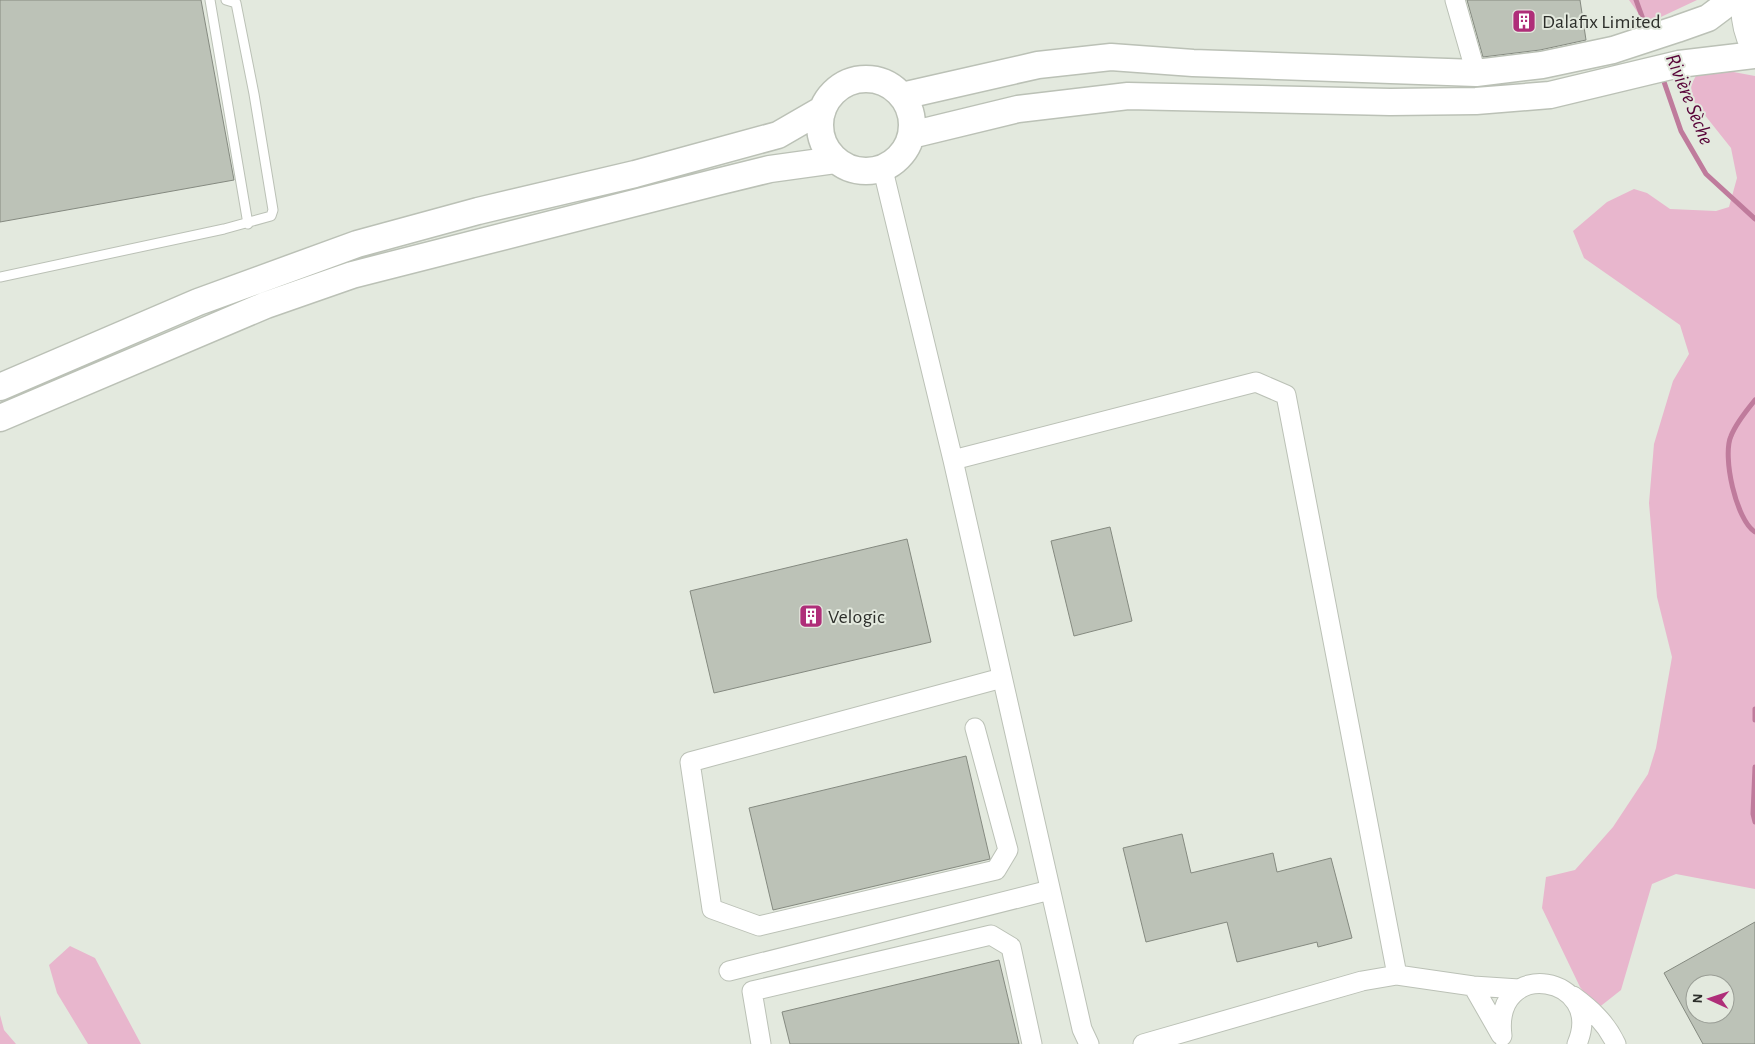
<svg xmlns="http://www.w3.org/2000/svg" width="1755" height="1044" font-family="'Alegreya Sans',sans-serif">
<rect width="100%" height="100%" fill="#e3e9de"/>
<path fill="#e8b6cd" d="M1629,0H1697L1646,24Z
M1712,68L1755,76V889L1676,874L1652,884L1621,990L1597,1009L1580,987L1542,908L1546,877L1575,870L1613,827L1648,774L1656,748L1672,657L1657,597L1649,503L1654,444L1673,381L1689,354L1680,325L1584,258L1573,231L1607,202L1634,189L1647,193L1670,209L1716,211L1729,207L1737,178L1731,148L1692,99L1691,85L1698,72Z
M70,946L95,958L141,1044H88L57,993L49,965Z
M0,1015L4,1030L16,1044H0Z"/>
<g fill="none" stroke-linecap="round" stroke-linejoin="round">
<path stroke="#bf7b9c" stroke-width="5" d="M1636,0L1647,30
M1662,76L1681,131L1706,174L1755,219
M1755,400C1746,411 1736,423 1731,436C1722,456 1736,520 1755,532
M1755,709V720
M1755,767L1753,814L1755,822"/>
</g>
<path fill="#bcc2b7" stroke="#858a80" fill-rule="evenodd" d="M0,0H201L234,180L0,222Z
M1467,0H1580L1586,40L1540,50L1483,57Z
M1110,527L1132,621L1074,636L1051,541Z
M907,539L931,642L714,693L690,591Z
M966,756L990,859L773,910L749,808Z
M1182,834L1191,873L1273,853L1277,872L1331,858L1352,938L1318,947L1317,942L1237,962L1227,922L1146,942L1123,848Z
M1755,922V1044H1703L1664,973ZM1695,984H1725V1014H1695Z
M999,960L1019,1044H790L782,1012Z"/>
<g fill="none" stroke-linecap="round" stroke-linejoin="round">
<g stroke="#bbc1b6" stroke-width="11">
<path id="lane" d="M210,0L248,224
M0,277L224,229L271,216L273,210L254,94L236,3L226,0"/>
</g>
<g stroke="#bbc1b6" stroke-width="21">
<path id="street" d="M1455,0L1476,73
M883,170L953,460L1082,1029L1089,1044
M953,460L1256,382L1286,395L1397,975
M975,728L1008,850L996,870L759,926L712,909L690,762L1002,678
M729,971L1050,890
M1473,986L1501,1035
M1573,996C1592,1010 1606,1023 1616,1044
M1502,1036C1492,955 1606,976 1577,1044
M761,1044L752,991L991,935L1011,947L1032,1044
M1143,1044L1362,981L1397,975L1473,986L1519,989"/>
</g>
<g stroke="#bbc1b6" stroke-width="29">
<path id="secondary" d="M820 125a46 46 0 1 1 92 0a46 46 0 1 1-92 0Z
M902,96L1038,65L1111,57L1193,63L1476,73L1542,65L1613,50L1677,29L1708,18L1732,0
M911,135L1018,109L1128,96L1390,102L1476,101L1550,95L1679,64L1755,55
M0,387L198,302L357,244L478,211L635,174L778,135L823,109
M0,418L266,305L352,275L717,182L770,169L835,160"/>
</g>
<g stroke="#bbc1b6" stroke-width="30">
<path id="highway" d="M1746,0C1744,17 1747,31 1755,47"/>
</g>
<use href="#lane" stroke="#fff" stroke-width="9"/>
<use href="#street" stroke="#fff" stroke-width="19"/>
<use href="#secondary" stroke="#fff" stroke-width="26"/>
<use href="#highway" stroke="#fff" stroke-width="28"/>
</g>
<defs>
<g id="building-square" transform="scale(1.25)"><rect x="-9" y="-9" width="18" height="18" rx="4" fill="#af2e79" stroke="#e3e9de"/><path d="M-4-6H4V6H1V3H-1V6H-4ZM-2.5-4.3h1.7v1.8h-1.7ZM.8-4.3h1.7v1.8H.8ZM-2.5-1h1.7V.8h-1.7ZM.8-1h1.7V.8H.8Z" fill="#fff"/></g>
</defs>
<g fill-rule="evenodd">
<use href="#building-square" x="1524" y="21"/>
<use href="#building-square" x="811" y="616"/>
</g>
<g text-anchor="middle" stroke-width="4" stroke-linejoin="round" paint-order="stroke">
<g font-size="20" fill="#2c2e2a" stroke="#e3e9de" text-anchor="start">
<text x="1542" y="28">Dalafix Limited</text>
<text x="828" y="623">Velogic</text>
</g>
<g font-size="21" font-style="italic" fill="#570237" stroke="#e3e9de">
<text transform="translate(1690 99) rotate(68)" y="7">Rivière Sèche</text>
</g>
</g>
<g transform="translate(1710 999) rotate(273)"><circle r="24" fill="#e3e9de" stroke="#9a9e96"/>
<path d="M0-4L9 19L0 12L-9 19Z" fill="#af2e79"/>
<text y="-8" font-size="14" font-weight="bold" text-anchor="middle" fill="#2c2e2a">N</text>
</g>
</svg>
